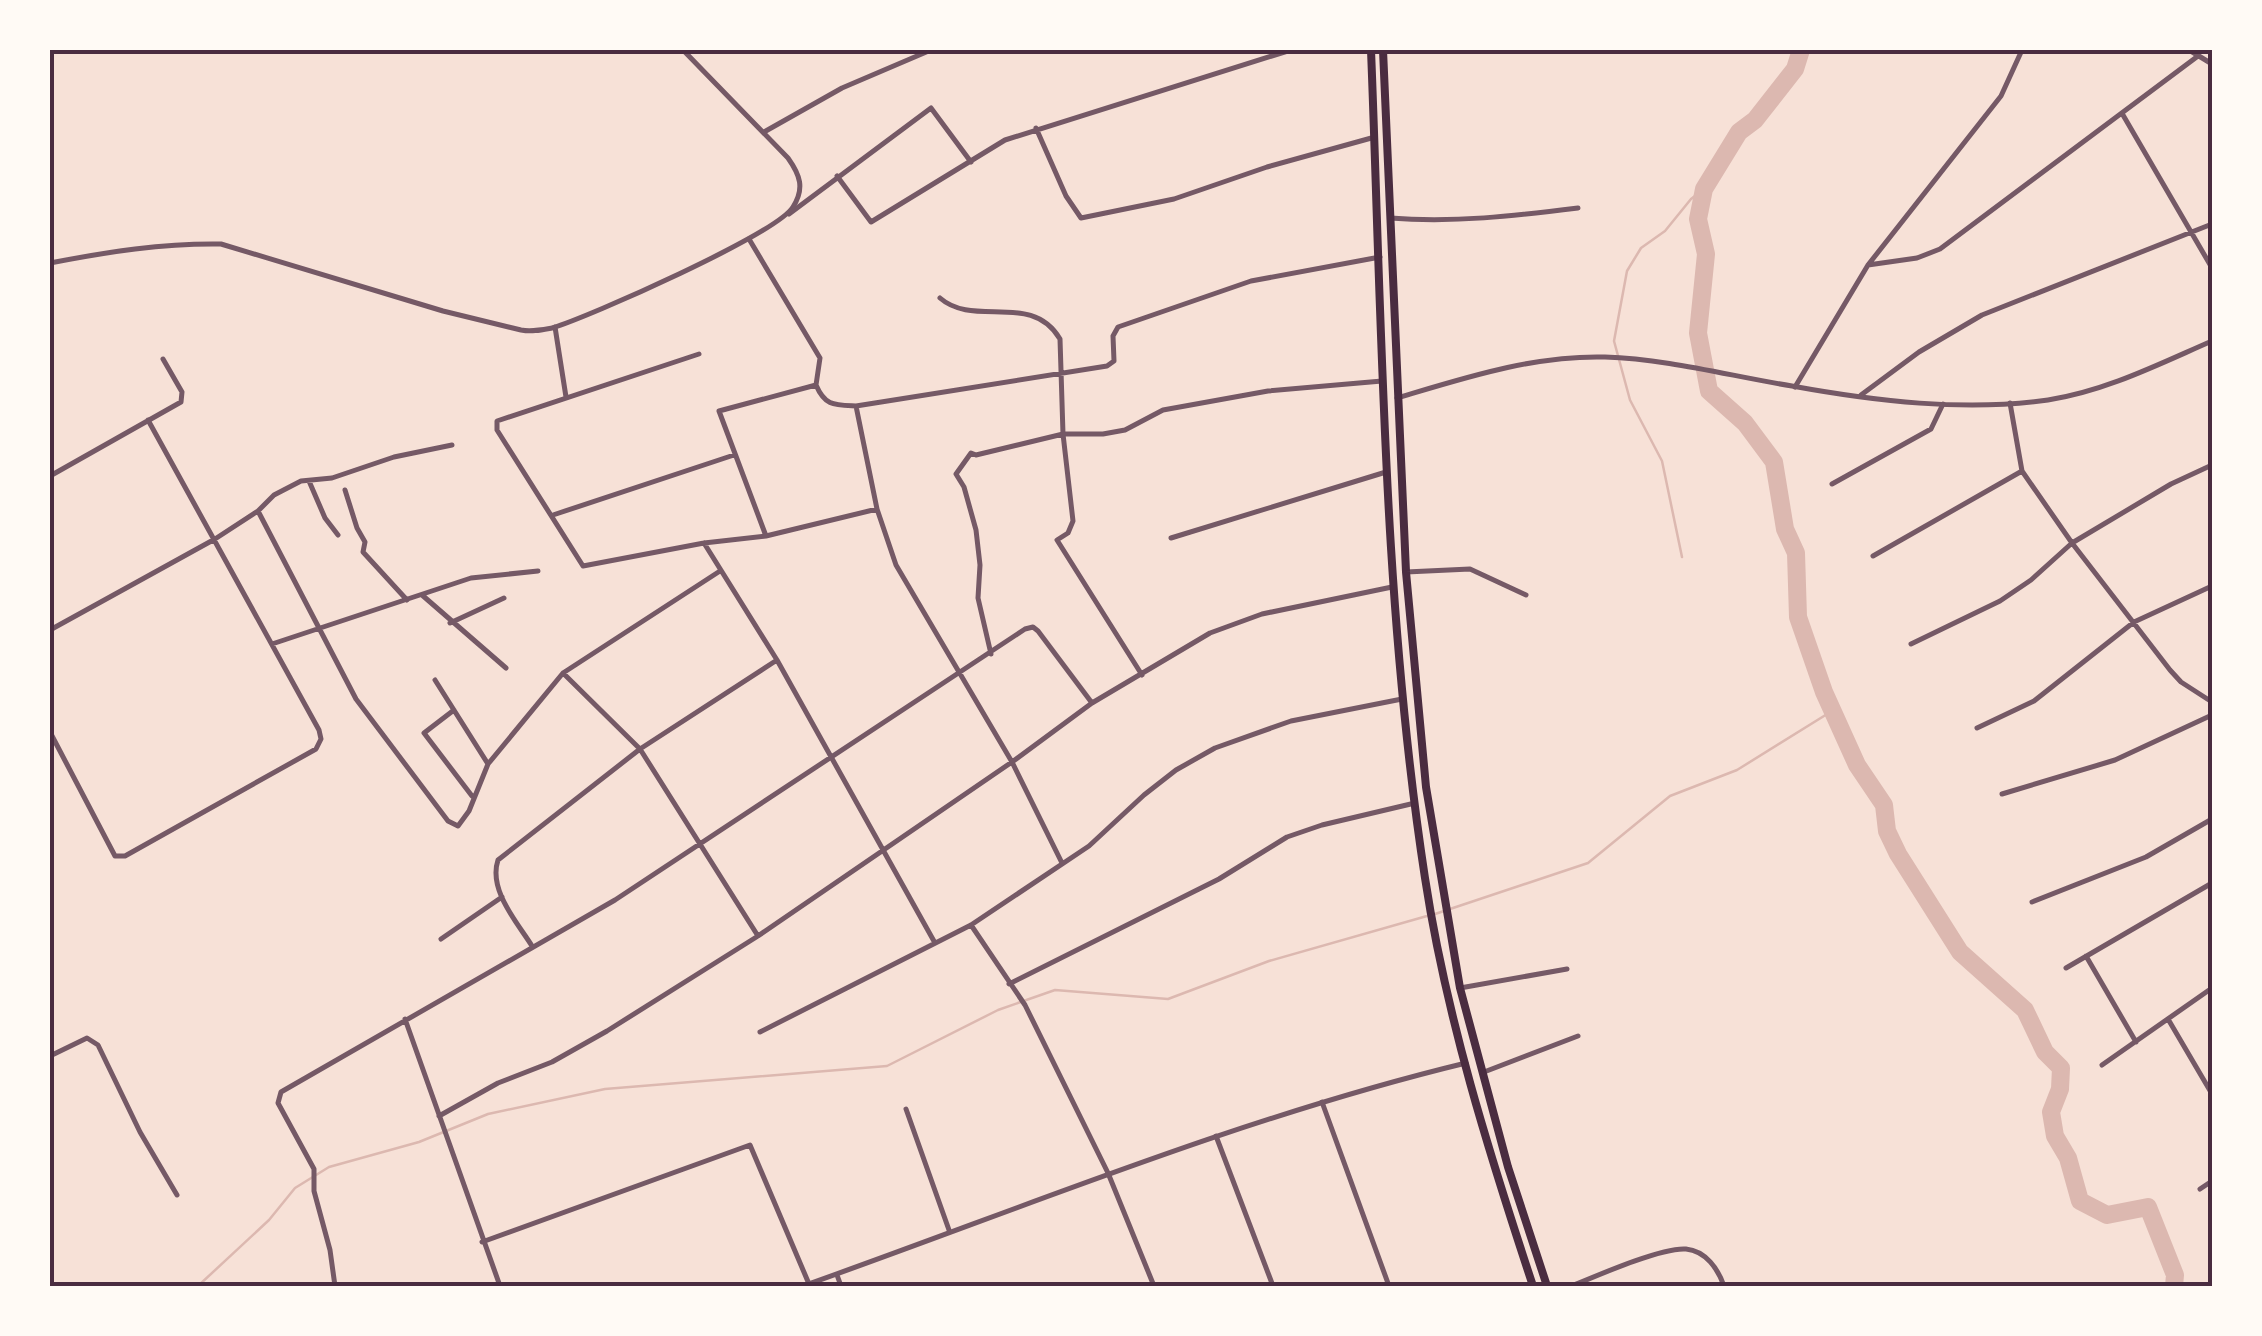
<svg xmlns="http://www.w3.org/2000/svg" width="2262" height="1336" font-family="Karla,sans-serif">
<rect width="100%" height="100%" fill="#f7e1d7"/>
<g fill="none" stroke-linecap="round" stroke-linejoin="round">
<path stroke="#dcb8b0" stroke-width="2.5" d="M1682,557L1662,461L1630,400L1614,341L1627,271L1641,248L1665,231L1691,199L1704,189
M1435,914L1588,863L1670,796L1737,770L1832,711
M198,1286L269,1220L295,1188L329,1167L419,1142L488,1114L605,1089L887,1066L998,1010L1055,990L1168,999L1269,961L1427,916"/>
<path stroke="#dcb8b0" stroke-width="18" d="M1801,50L1795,69L1755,120L1739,132L1704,189L1698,219L1706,254L1698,333L1709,391L1745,423L1774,462L1785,529L1796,553L1798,617L1824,692L1857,765L1884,805L1887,831L1898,854L1960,952L2025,1010L2045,1052L2061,1068L2060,1089L2051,1112L2055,1136L2068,1158L2080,1201L2107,1215L2148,1207L2175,1275L2174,1286"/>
<path stroke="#755966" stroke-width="5" d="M2189,50L2212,64
M2123,115L2212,268
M1036,128L1066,196L1081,218L1174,199L1267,167L1375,137
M764,132L842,88L931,50
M837,176L871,222L1005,140L1291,50
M789,214L931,108L971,162
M1390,218C1454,223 1514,216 1578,208
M749,239L820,358L816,385L719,411L766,536
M1868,265L1917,258L1940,249L2198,56
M940,298C974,328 1032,291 1060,339L1063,434L1073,521L1068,533L1057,540L1142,675
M555,327L566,397
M699,354L497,421V430L583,566L704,543L766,536L877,509
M816,385C825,406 834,405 856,406L1107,366L1114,361L1113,336L1118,327L1251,281L1380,257
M1795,387L1868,265L2001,96L2022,50
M1861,395L1919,352L1982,315L2212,224
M2010,403L2022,471L2072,543L2170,670L2181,682L2212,702
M856,406L877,509L896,565L1012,762L1062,863
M50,476L181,402L182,392L163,359
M309,481L325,518L338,535
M1832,484L1931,429L1943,404
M345,490L357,528L365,542L363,552L407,600
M258,511L274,495L301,481L332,478L394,457L452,445
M553,515L734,455
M1171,538L1386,472
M704,543L777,660L935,943
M1873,556L2022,471
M1406,572L1470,569L1526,595
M422,595L506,668
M450,623L504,598
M50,630L215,539L258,511L356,699L448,821L458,826L469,811L488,764L563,673L720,571
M272,644L471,578L538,571
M1911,644L2000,601L2031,580L2072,543L2171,484L2212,465
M991,654L978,598L980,565L976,530L964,487L956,474L971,453L976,455L1063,434H1103L1125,430L1163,410L1268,391L1382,381
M563,673L640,749L758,936
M435,680L488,764
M454,710L424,733L472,796
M1977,728L2034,701L2134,622L2212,586
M50,732L115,856H125L316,749L321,739L319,730L148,420
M2002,794L2115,760L2212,715
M2032,902L2146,857L2212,819
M971,925L1025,1005L1108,1173L1154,1286
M441,939L502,897
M532,946C517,922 488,890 498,860L640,749L777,660
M2086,956L2136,1042
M2066,968L2212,883
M1009,984L1219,879L1287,837L1322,825L1415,803
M1460,988L1567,969
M405,1019L500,1286
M2168,1019L2212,1094
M760,1032L971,925L1089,846L1144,795L1176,770L1215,748L1291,721L1402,699
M50,1056L87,1038L98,1045L140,1132L177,1195
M2102,1065L2212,988
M1484,1072L1578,1036
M1322,1102L1389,1286
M906,1109L949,1230
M439,1116L498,1083L552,1062L607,1031L758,936L1012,762L1092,703L1210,633L1262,614L1392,587
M1216,1136L1273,1286
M2200,1189L2212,1181
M482,1242L750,1145L809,1284
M837,1275L841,1286
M335,1286L330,1250L314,1191V1169L278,1103L281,1092L615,900L1025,629L1033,627L1038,631L1092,703
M1572,1286C1596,1276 1662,1247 1686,1249C1706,1251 1718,1269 1724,1286"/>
<path stroke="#755966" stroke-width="5" d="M50,263C107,252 163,243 221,244L443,311L521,330C532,332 541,330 552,328C589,317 776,234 793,207C805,188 800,175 788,158L683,50
M1397,398C1464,378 1534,355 1605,357C1668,359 1730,376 1792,386C1874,401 1965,412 2048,400C2106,391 2159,364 2212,341
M803,1286C1023,1208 1239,1118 1466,1063"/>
<path stroke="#4a2c40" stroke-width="8" d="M1371,50C1382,326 1383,605 1425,878C1446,1016 1489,1153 1533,1286
M1383,50L1406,572L1426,787L1460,988L1508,1167L1547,1286"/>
</g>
<rect width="2262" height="1336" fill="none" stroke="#fffaf5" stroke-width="105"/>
<rect x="52" y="52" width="2158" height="1232" fill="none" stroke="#4a2c40" stroke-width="4"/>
</svg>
